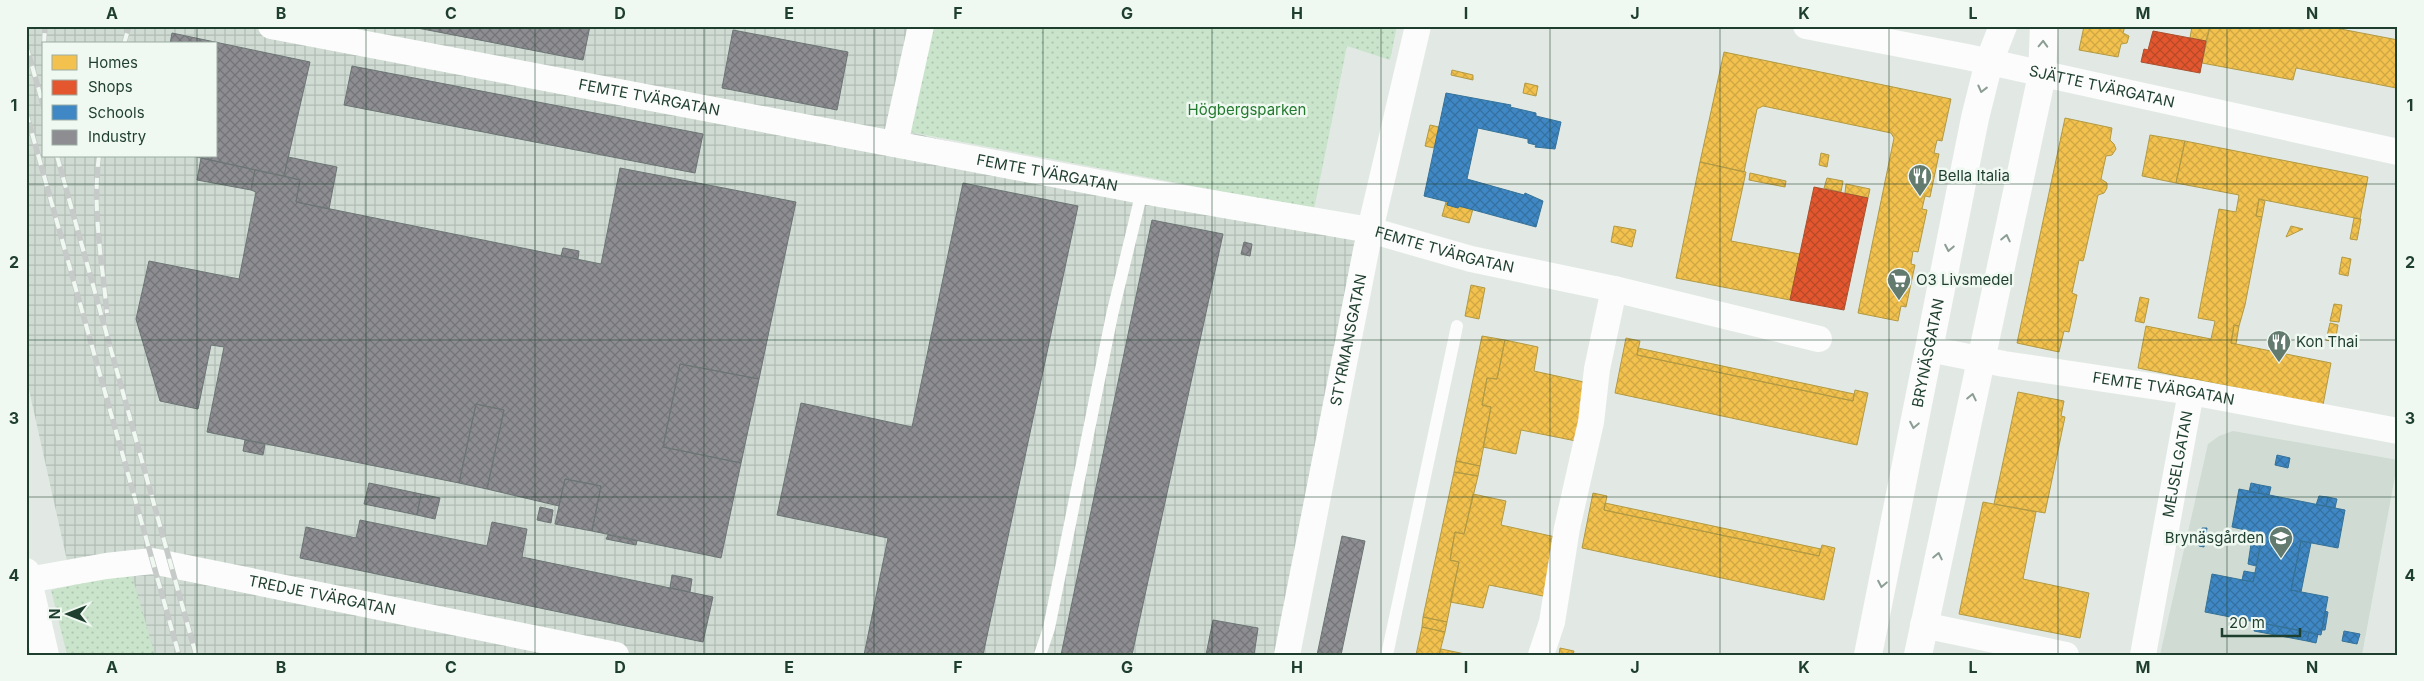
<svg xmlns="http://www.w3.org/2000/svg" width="2424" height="681" font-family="Inter,sans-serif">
<defs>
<pattern id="industrial-grid" width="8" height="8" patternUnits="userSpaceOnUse" patternTransform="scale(1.25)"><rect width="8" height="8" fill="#cfdbd3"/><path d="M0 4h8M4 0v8" fill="none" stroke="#b1bdb5"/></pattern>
<pattern id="park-dots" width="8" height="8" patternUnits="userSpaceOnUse" patternTransform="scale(1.25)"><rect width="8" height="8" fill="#c9e4cb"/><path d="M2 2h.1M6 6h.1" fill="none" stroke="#acc5af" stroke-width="1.8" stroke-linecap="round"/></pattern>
<pattern id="homes-cross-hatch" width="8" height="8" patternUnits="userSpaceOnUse" patternTransform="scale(1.25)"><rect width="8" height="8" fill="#f2c14e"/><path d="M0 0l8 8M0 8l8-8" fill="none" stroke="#cfa744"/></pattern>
<pattern id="shops-cross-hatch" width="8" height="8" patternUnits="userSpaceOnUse" patternTransform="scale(1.25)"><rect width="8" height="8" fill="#e4572e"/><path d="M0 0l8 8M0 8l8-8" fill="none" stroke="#b84928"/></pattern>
<pattern id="schools-cross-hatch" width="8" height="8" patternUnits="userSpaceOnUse" patternTransform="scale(1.25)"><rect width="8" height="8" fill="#3f88c5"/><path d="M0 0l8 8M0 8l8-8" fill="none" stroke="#3471a0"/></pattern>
<pattern id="industry-cross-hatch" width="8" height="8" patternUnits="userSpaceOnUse" patternTransform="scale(1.25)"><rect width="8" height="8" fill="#8d8d92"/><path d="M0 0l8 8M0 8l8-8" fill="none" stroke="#737578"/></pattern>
</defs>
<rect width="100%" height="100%" fill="#e2e9e4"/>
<path fill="#cfdbd3" d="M2233,431L2398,460L2362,655H2160L2208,444L2219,436Z"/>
<path fill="url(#industrial-grid)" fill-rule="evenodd" d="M26,26H929L905,131L1359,237L1277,655H88L26,376ZM44,44H216V156H44Z"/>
<path fill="url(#park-dots)" d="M929,26H1397L1390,60L1347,46L1314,209L905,131Z
M131,572L155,655H67L51,590Z"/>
<path fill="url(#homes-cross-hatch)" stroke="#b29a44" d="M2084,26H2125L2123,33L2129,36L2127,43L2121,44L2118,57L2079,50Z
M2192,26H2210L2206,41L2190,38Z
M2210,26H2284L2303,30L2304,26H2325L2398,40L2396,88L2296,68L2293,80L2202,63Z
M1724,52L1951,99L1942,141L1937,140L1934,153L1939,154L1930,197L1925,196L1922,209L1927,210L1918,252L1913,251L1911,264L1915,265L1906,307L1901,306L1898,321L1858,313L1894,138L1891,133L1763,106L1757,109L1744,172L1700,162Z
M1452,70L1473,75V80L1451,75Z
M1525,83L1538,86L1536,96L1523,93Z
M2065,118L2112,128L2110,140L2114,144L2116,149L2112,155L2106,156L2101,179L2107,183V188L2104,193L2098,195L2084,258L2083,261L2079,260L2072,293L2077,295L2069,332L2064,331L2059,352L2017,343Z
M1430,125L1439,127L1434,148L1425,146Z
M2150,135L2185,141L2176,183L2142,176Z
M2185,141L2368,177L2360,219L2259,199L2256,216L2262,217L2245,305L2239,326L2234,325L2231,343L2331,363L2323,405L2138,368L2146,326L2211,339L2215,321L2198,318L2219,209L2236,212L2239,195L2176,183Z
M1821,153L1829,155L1827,167L1819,165Z
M1700,162L1746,172L1731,241L1800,254L1790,300L1676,278Z
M1750,173L1786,181L1785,187L1749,180Z
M1827,178L1843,181L1841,192L1824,188Z
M1846,184L1870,189L1868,198L1845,193Z
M2259,199L2265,201L2262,217L2256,216Z
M1446,202L1447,205L1473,209L1469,223L1442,216Z
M2354,218L2361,219L2357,240L2350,239Z
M1614,226L1636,230L1632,247L1611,242Z
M2291,226L2303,229L2286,237Z
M2342,257L2351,259L2348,276L2339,274Z
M1471,285L1485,288L1479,319L1465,316Z
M2140,297L2149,299L2144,323L2135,321Z
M2334,304L2342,305L2339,322L2330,321Z
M2330,323L2338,325L2335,342L2326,340Z
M2234,325L2239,326L2236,344L2231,343Z
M1482,336L1505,340L1497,379L1487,378L1482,405L1491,407L1480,466L1456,461Z
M1626,338L1640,341L1637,355L1853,401L1855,390L1868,393L1857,445L1615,393Z
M1505,340L1538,347L1534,371L1593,384L1581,442L1521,430L1516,454L1483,447L1491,407L1482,405L1487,378L1497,379Z
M1638,348L1854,394L1853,401L1637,355Z
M2018,392L2064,401L2061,416L2065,417L2045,513L1994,504Z
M1456,461L1480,466L1478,476L1454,472Z
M1454,472L1478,476L1464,534L1455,532L1450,560L1459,562L1447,622L1423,617Z
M1593,493L1607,496L1604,510L1819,556L1822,545L1835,548L1824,600L1582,548Z
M1473,494L1506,501L1501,525L1560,538L1548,597L1489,585L1483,608L1450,602L1459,562L1450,560L1455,532L1464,534Z
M1983,502L2036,512L2023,579L2089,593L2080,638L1959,614Z
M1605,503L1821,549L1819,556L1604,510Z
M1423,617L1447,622L1445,632L1422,627Z
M1422,627L1445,632L1439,655H1416Z
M1560,648L1574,651L1573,655H1559Z
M1441,649L1470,655H1439Z"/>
<path fill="url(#shops-cross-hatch)" stroke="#a9502e" d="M2153,31L2206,41L2200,73L2141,62L2144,49L2148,50Z
M1814,187L1868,198L1844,310L1790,300Z"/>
<path fill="url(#schools-cross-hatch)" stroke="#357298" d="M1446,93L1511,105L1510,107L1536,113V116L1561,122L1555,149L1535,147L1536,145L1528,143V139L1478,128L1467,179L1524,195L1525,193L1543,201L1536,227L1459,206L1458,208L1447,205L1448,202L1424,196Z
M2277,455L2290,458L2288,468L2275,465Z
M2251,483L2260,485L2258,493L2249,492Z
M2260,485L2271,487L2269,495L2258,493Z
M2239,489L2345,510L2338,548L2301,541L2291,590L2328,597L2321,635L2205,612L2212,574L2253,582L2263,534L2232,527Z
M2319,496L2328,497L2326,506L2316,505Z
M2328,497L2337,499L2335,508L2326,506Z
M2202,528H2207L2204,547L2199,546Z
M2301,541L2311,543L2301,592L2291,590Z
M2251,544L2260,546L2256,566L2248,564Z
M2244,571L2255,573L2253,582L2242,580Z
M2325,611L2328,612L2325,630H2322Z
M2256,622L2309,632L2307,641L2254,631Z
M2344,631L2360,634L2357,644L2342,641Z
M2309,632L2318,634L2316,643L2307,641Z"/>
<path fill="url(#industry-cross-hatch)" stroke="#6c7574" d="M407,26H590L583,60Z
M733,30L848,52L837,110L722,88Z
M172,33L310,62L284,176L192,156H216V44H170Z
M352,66L703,134L695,173L344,105Z
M288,157L337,167L329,209L296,202L300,180L284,176Z
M201,158L255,170L251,190L197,180Z
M620,168L796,202L759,379L680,364L663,447L741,463L721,558L592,531L601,486L565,479L559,506L487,489L504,410L476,404L459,483L207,432L224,347L211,345L198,409L160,401L136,319L149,261L239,279L256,192L251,190L255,170L300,180L296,202L601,264Z
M963,183L1078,206L983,655H864L888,538L777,515L801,403L912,427Z
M1152,220L1223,234L1132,655H1061Z
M1244,242L1252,244L1250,256L1241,254Z
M563,248L579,251L578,259L561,256Z
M680,364L759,379L741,463L663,447Z
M476,404L504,410L487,489L459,483Z
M245,440L265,444L263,455L243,451Z
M565,479L601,486L592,531L555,524Z
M369,483L421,494L417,515L364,504Z
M421,494L440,498L435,519L417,515Z
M540,507L553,510L551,523L537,520Z
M360,520L487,546L492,522L527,529L522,557L713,597L703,642L300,558L306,527L356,538Z
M608,535L637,541L636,545L606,539Z
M1342,536L1365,541L1341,655H1317Z
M672,575L692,579L690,592L670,588Z
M1213,620L1258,628L1254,655H1206Z"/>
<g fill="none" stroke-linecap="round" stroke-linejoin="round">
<path stroke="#fbfcfb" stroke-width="12" d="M1040,655L1049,628L1112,315L1142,191
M1387,655L1457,326"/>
<g stroke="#fbfcfb" stroke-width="26">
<path id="s1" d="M271,26L1142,191L1370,230L1471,259L1614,289L1819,339"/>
<path id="s2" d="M1806,26L1967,57L2398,152"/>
<path d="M895,144L921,26"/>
<path id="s3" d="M1929,349L2004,364L2191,392L2398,431"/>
<path id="s4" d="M28,580L106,566L152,561L616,655"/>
<path d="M1923,625L2066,655"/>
<path id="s5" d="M1287,655L1370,230L1418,26"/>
<path d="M1541,655L1552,622L1567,528L1591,422L1597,369L1614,289"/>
<path id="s6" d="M2143,655L2191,392"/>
</g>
<g stroke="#fbfcfb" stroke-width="28">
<path d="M26,572L45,655"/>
<path id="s7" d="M1868,655L1975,118L1989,62L2003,26"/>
<path d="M1918,655L2042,75L2044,26"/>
</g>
<g stroke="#c6cac8" stroke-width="5.5">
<path id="rail" d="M44,44L45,26
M124,44L129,26
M26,45L44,108
M26,112L179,655
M57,156L196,655
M99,156C92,208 102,261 107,313"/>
</g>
<use href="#rail" stroke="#f0f8f2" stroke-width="4" stroke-dasharray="11" stroke-linecap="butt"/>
</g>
<defs><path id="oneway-chevron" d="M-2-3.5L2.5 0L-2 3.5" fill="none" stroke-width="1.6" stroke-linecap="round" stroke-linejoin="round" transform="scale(1.25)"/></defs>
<g stroke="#8c9d94">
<use href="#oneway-chevron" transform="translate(2043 44) rotate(-88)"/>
<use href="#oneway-chevron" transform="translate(1982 89) rotate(104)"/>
<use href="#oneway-chevron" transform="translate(2006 238) rotate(-78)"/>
<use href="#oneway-chevron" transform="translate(1949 248) rotate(101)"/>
<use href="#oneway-chevron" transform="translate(1972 397) rotate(-78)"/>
<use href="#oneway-chevron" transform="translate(1914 425) rotate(101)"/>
<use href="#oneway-chevron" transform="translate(1938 556) rotate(-78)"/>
<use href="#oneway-chevron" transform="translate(1882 584) rotate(101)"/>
</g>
<path fill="none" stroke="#1e3e2e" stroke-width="1" stroke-opacity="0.55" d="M197,26V44M366,26V655M535,26V655M704,26V655M874,26V655M1043,26V655M1212,26V655M1381,26V655M1550,26V655M1720,26V655M1889,26V655M2058,26V655M2227,26V655M197,156V655M26,184H2398M26,340H2398M26,497H2398"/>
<defs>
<g id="restaurant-pin" transform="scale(1.25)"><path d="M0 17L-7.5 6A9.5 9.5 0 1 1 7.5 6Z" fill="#637a6e" stroke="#f0f8f2"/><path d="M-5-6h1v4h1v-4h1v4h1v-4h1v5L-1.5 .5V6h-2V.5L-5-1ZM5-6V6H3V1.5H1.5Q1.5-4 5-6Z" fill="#fff"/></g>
<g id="supermarket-pin" transform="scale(1.25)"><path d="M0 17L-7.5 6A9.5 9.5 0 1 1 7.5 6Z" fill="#637a6e" stroke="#f0f8f2"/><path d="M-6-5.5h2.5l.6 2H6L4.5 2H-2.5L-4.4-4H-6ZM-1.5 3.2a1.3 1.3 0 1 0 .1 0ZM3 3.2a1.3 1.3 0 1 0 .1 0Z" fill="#fff"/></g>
<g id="school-pin" transform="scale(1.25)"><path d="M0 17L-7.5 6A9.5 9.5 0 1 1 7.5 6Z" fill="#637a6e" stroke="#f0f8f2"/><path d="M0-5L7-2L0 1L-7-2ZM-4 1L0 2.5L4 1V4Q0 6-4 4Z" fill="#fff"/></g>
</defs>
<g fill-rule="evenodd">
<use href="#restaurant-pin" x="1920" y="176"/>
<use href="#supermarket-pin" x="1899" y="280"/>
<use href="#restaurant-pin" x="2279" y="342"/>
<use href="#school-pin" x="2281" y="538"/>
</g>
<g text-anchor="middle" stroke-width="5" stroke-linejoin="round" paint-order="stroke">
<g font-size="15" fill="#1e3e2e" stroke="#f0f8f2">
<text dy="5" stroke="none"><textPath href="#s2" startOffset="302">SJÄTTE TVÄRGATAN</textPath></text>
<text dy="5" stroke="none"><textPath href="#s1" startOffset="385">FEMTE TVÄRGATAN</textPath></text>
<text dy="5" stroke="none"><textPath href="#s1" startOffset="790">FEMTE TVÄRGATAN</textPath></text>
<text dy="5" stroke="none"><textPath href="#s1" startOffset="1195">FEMTE TVÄRGATAN</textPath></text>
<text dy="5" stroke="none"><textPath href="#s5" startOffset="321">STYRMANSGATAN</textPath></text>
<text dy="5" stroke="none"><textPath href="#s7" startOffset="308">BRYNÄSGATAN</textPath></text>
<text dy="5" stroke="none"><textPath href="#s3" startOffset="238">FEMTE TVÄRGATAN</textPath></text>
<text dy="5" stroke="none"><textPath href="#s6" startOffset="194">MEJSELGATAN</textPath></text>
<text dy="5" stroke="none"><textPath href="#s4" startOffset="299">TREDJE TVÄRGATAN</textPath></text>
</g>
<g font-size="15" fill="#247a2f" stroke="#f0f8f2">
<text x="1247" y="115">Högbergsparken</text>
</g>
<g font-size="15" fill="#1e3e2e" stroke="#f0f8f2" text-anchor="start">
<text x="1938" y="181">Bella Italia</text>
<text x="1916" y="285">O3 Livsmedel</text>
<text x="2296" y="347">Kon Thai</text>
<text x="2264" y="543" text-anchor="end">Brynäsgården</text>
</g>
</g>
<rect width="2424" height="681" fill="none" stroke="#f0f8f2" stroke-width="55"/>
<rect x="42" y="42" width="175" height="115" fill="#f0f8f2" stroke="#9caea4"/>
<rect x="52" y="55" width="25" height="15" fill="#f2c14e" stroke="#9caea4"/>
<text x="88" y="68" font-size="15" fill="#1e3e2e">Homes</text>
<rect x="52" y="80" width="25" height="15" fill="#e4572e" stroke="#9caea4"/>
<text x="88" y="92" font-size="15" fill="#1e3e2e">Shops</text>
<rect x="52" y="105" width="25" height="15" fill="#3f88c5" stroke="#9caea4"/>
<text x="88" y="118" font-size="15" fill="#1e3e2e">Schools</text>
<rect x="52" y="130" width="25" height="15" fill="#8d8d92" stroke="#9caea4"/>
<text x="88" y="142" font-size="15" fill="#1e3e2e">Industry</text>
<g transform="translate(68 614) rotate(270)" stroke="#f0f8f2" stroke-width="4" paint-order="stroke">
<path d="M0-4L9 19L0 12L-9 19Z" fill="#1e3e2e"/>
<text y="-8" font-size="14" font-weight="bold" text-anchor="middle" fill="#1e3e2e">N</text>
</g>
<path d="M2222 628v8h78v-8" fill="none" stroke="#1e3e2e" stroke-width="2.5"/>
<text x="2229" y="628" font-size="15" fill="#1e3e2e" stroke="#f0f8f2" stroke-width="4" paint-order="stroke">20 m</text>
<rect x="28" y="28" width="2368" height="626" fill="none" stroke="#1e3e2e" stroke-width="2"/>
<g font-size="16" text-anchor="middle" font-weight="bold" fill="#1e3e2e">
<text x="112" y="19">A</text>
<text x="281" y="19">B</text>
<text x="451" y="19">C</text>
<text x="620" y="19">D</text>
<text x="789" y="19">E</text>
<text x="958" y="19">F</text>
<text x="1127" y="19">G</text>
<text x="1297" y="19">H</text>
<text x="1466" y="19">I</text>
<text x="1635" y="19">J</text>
<text x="1804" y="19">K</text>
<text x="1973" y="19">L</text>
<text x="2143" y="19">M</text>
<text x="2312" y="19">N</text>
<text x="14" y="111">1</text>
<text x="2410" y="111">1</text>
<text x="14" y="268">2</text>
<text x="2410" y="268">2</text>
<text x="14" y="424">3</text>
<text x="2410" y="424">3</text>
<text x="14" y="581">4</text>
<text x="2410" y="581">4</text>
<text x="112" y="673">A</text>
<text x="281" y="673">B</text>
<text x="451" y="673">C</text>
<text x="620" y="673">D</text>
<text x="789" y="673">E</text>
<text x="958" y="673">F</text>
<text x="1127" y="673">G</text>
<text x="1297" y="673">H</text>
<text x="1466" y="673">I</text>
<text x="1635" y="673">J</text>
<text x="1804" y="673">K</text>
<text x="1973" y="673">L</text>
<text x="2143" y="673">M</text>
<text x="2312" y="673">N</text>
</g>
</svg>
